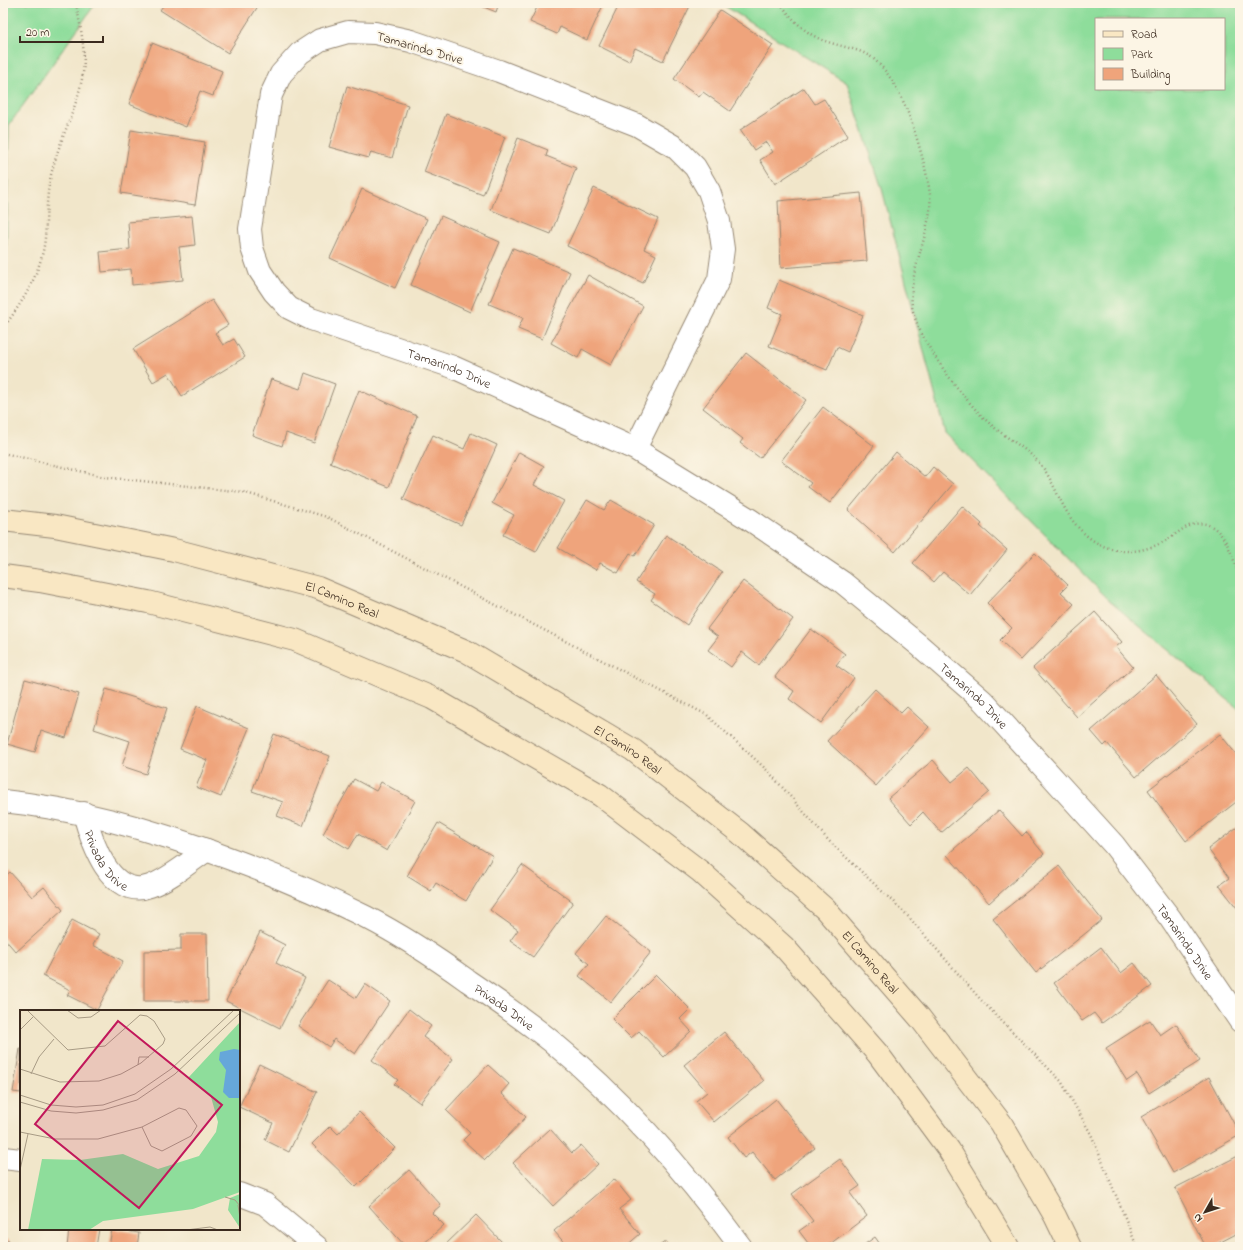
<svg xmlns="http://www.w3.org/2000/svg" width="1243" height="1250" font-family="'Indie Flower',sans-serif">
<rect width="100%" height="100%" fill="#fcf5e5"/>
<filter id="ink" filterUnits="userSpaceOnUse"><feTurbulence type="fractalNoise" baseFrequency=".025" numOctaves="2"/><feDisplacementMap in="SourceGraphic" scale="8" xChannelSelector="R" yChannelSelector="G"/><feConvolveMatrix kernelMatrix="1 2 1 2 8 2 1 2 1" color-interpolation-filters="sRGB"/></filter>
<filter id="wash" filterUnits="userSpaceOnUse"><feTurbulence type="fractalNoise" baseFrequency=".012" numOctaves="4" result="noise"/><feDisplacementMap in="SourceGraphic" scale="16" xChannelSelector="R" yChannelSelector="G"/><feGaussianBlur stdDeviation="0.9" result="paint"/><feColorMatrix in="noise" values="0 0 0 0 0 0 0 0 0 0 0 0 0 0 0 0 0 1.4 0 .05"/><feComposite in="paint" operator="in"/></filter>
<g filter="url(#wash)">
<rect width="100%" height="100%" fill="#f1e6ca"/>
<path fill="#8edd9b" stroke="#64845c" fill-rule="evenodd" d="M3,3H96L9,125L3,392Z
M720,3H1240V710L1113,604L945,433L882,189L847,83ZM1096,19H1224V89H1096Z"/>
<g id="blocks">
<path fill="#efa47b" d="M165,3H260L228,53L160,10Z
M474,3H499L496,12Z
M539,3H604L587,40L560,27L557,34L530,22Z
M620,3H684L690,6L663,61L635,48L629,61L599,46Z
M720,10L773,45L730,111L703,92L699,97L674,79Z
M152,43L222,71L213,96L200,91L186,127L129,104Z
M347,86L408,105L392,158L371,152L369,158L329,147Z
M804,88L815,104L824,99L848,136L775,184L760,160L773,152L766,142L754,150L740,130Z
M446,114L505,137L483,195L424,172Z
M131,130L205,142L195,205L121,193Z
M518,138L548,150L546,156L576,168L551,234L491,210Z
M594,188L658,219L644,249L656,255L643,283L567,246Z
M362,189L427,219L395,288L330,258Z
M861,193L867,261L781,268L778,201Z
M192,216L195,245L179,247L183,280L132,285L131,269L102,272L100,252L130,249L128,222Z
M441,216L500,242L470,312L411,285Z
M513,248L570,272L542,339L518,329L523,318L489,304Z
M588,275L643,306L611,365L582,349L578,358L551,343Z
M779,280L863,315L848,352L837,347L827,370L769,346L782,314L768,308Z
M212,300L228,325L215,333L223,345L234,339L245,357L182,396L168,373L153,382L133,349Z
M746,353L806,400L760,458L740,443L743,439L703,408Z
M305,373L335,384L314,443L286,433L282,446L252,435L271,379L300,389Z
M359,390L417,416L389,487L330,463Z
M823,407L874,446L830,503L808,487L811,483L781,461Z
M471,433L497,445L461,525L403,499L433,435L464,449Z
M519,452L544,466L534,485L564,501L536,552L503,535L514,515L492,503Z
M896,452L925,477L933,467L953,484L895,552L848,510Z
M587,500L604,510L611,500L654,525L635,556L630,553L618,573L600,563L596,570L558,548Z
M962,506L982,524L980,526L1007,550L970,595L943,572L934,582L913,563Z
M666,535L722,572L687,625L651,600L655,594L636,582Z
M1035,553L1068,585L1061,592L1074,604L1021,660L1000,640L1012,628L987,603Z
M743,581L793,619L759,665L742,652L731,667L708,650L718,637L707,629Z
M1095,612L1122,642L1116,647L1133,667L1077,717L1033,668Z
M811,629L845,654L836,665L854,678L821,723L789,699L794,691L775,677Z
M1156,675L1197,724L1136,777L1107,743L1104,746L1091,731Z
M25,679L79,694L66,738L41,730L35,752L7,744Z
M106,689L167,708L146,774L122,766L130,741L94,729Z
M875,689L901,713L907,707L929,727L876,786L827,741Z
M197,706L249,728L221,797L196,787L207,760L180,749Z
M274,734L330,756L303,826L277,816L283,802L252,791Z
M1220,734L1240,759V799L1186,841L1148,790Z
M933,760L952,782L969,768L989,792L941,833L923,812L911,824L888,798Z
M354,779L376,791L381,782L415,801L387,851L358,834L349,849L323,834Z
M999,810L1022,836L1026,832L1044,854L989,903L947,855Z
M438,823L493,856L466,901L436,883L431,891L407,876Z
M1240,825V906L1237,908L1219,885L1229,878L1208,849Z
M522,865L573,902L533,957L510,941L518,930L490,910Z
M1059,866L1102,920L1036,973L993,919Z
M10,872L32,897L44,887L63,910L16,952L3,937V878Z
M606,916L651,952L611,1002L579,976L589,964L576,953Z
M72,920L99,934L93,945L123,961L97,1010L67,995L70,990L43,976Z
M260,932L285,945L276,963L305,978L280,1028L226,1001Z
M181,934H207L208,1001H144V951L181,950Z
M1101,947L1121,973L1134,963L1152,986L1102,1023L1094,1013L1082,1021L1054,983Z
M656,975L690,1009L680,1019L691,1031L664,1057L639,1031L631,1038L612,1019Z
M328,980L356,998L365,984L390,1001L355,1054L334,1039L329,1047L298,1026Z
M409,1009L431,1026L423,1037L453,1059L420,1103L394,1084L398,1080L372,1060Z
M1150,1020L1160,1035L1176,1024L1200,1061L1149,1093L1137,1074L1127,1081L1106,1048Z
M724,1032L764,1081L714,1122L696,1101L707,1092L684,1065Z
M3,1034H5L4,1052H3Z
M20,1049H21V1093L13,1092Z
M259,1064L317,1092L289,1152L265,1140L273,1123L239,1107Z
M488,1065L509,1084L501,1093L526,1117L485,1160L463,1140L470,1133L446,1110Z
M1209,1077L1240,1135L1173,1173L1141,1117Z
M776,1099L815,1148L775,1180L752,1152L744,1158L728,1137Z
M359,1112L395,1148L356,1187L312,1144L330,1126L338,1134Z
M550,1129L572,1153L581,1145L598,1164L553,1206L513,1163Z
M1240,1155V1232L1211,1247H1206L1175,1188Z
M840,1159L860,1186L850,1193L867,1216L826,1247H811L799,1231L813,1221L792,1194Z
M409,1170L441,1205L432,1213L444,1225L420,1247H406L369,1206Z
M614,1179L631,1200L619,1209L640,1234L625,1247H568L554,1231Z
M476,1215L502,1242L496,1247H443Z
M69,1229H99L96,1247H67Z
M112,1229L139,1233L137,1247H109Z
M875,1237L882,1247H861Z
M3,1239L9,1240L8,1247H3Z
M666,1241L670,1247H658Z"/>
</g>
</g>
<g filter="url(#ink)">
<use href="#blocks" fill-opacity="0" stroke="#968874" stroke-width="1"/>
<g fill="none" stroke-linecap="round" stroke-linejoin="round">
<g stroke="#968874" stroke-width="24">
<g id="minor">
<path id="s1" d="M635,449L719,279L723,249L719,221L709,191L695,167L675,147L637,125L499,71L411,41L375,33L348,32L320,40L300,53L281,74L271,95L250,229L252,248L260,271L274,292L289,308L311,319L453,367L635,449L749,519L842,582L920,646L983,701L1055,780L1114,845L1170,918L1240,1021"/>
<path id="s2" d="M3,801C82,809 157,831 231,859C277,876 322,895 366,917C401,935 436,958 468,981C496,1000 525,1020 551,1041C623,1100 686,1172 741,1247"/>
<path id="s3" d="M84,813C91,840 110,901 150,886C170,879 189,862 207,850"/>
<path d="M3,1158L21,1160"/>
<path d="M239,1194L265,1204L317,1247"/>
</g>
</g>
<g stroke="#968874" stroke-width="24">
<g id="secondary">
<path id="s4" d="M3,520L55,526L174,550L318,588L466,651L633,750L740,833L825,909L920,1018L1001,1123L1055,1216L1070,1247"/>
<path d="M3,576L40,581L148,602L295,640L432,698L600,795L701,872L784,947L878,1054L949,1150L1008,1247"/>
</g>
</g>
<path stroke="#968874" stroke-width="2.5" stroke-dasharray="1 3" stroke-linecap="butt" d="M780,3C790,16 800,28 814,36C830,45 848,46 864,53C878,59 891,77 898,91C911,114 927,168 930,195C931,205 930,215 927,225C922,252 909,278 912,306C916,338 964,400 988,422C1006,439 1029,448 1044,469C1056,487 1062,509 1077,526C1100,553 1132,558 1163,542C1172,538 1179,530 1189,526C1222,512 1234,559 1240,581
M3,328C23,302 42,271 45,238C47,215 46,193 52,171C60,138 78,107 83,73C86,50 80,25 76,3
M3,453L105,477L243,492L327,517L707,715L769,772L829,841L906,914L981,1000L1061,1081L1091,1134L1137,1247"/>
<use href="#minor" stroke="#fff" stroke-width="22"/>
<use href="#secondary" stroke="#f9e7c3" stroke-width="22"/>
</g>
</g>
<g text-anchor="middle" stroke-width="4" stroke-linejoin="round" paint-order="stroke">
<g font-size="13" fill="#3b2a1e" stroke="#fcf5e5">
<text transform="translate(420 47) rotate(16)" y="5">Tamarindo Drive</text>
<text dy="5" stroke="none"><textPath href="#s1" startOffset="1187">Tamarindo Drive</textPath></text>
<text dy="5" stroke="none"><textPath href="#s4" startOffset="349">El Camino Real</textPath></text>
<text dy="5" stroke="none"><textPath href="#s1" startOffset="1810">Tamarindo Drive</textPath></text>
<text dy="5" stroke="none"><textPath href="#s4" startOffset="673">El Camino Real</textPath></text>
<text dy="5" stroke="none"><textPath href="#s3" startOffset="53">Privada Drive</textPath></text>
<text dy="5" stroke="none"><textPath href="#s1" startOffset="2135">Tamarindo Drive</textPath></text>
<text dy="5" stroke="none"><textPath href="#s4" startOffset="997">El Camino Real</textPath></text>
<text dy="5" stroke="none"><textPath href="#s2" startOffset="548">Privada Drive</textPath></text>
</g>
</g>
<g transform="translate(20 1010)">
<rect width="220" height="220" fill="#f1e6ca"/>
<path d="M220,12V182L173,199L83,211L69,220H8L22,149L60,150L103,144L138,159L179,146L196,122L198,112L191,87L168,68ZM220,184V218L208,200L210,188Z" fill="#8edd9b"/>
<path d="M214,39L220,40V88H209L203,82L206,60L199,50L200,42Z" fill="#66a7da"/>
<path fill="none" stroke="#a89b85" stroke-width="1" d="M47,0L58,8L71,7L81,0M0,20L13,7M118,55L119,47H129M0,59L40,72L79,71L101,64L121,53L143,34L145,29L134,11L127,6L120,5L85,36L48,40L7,0M11,64L19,47L34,29M0,85L31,95L56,97L83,95L115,84L151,59L214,0M0,92L31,101L56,103L83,100L117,90L155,64L220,3M0,122L35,129H78L122,117L159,98L166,100L177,116L171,126L142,141L131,136L122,117M0,160L8,124M205,187L215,190L220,196M218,195L220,208M166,220L190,217L198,220"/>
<path fill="#c2185b" fill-opacity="0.15" stroke="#c2185b" stroke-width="2" d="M98,11L202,95L119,198L15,114Z"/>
<rect width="220" height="220" fill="none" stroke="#3b2a1e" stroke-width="2"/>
</g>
<rect width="1243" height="1250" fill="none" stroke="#fcf5e5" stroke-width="16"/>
<rect x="1095" y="18" width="130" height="72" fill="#fcf5e5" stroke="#afa495"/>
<rect x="1103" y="31" width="20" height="6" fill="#f9e7c3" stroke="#afa495"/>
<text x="1131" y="38" font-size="12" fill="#3b2a1e">Road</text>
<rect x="1103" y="48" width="20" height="12" fill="#8edd9b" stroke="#afa495"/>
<text x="1131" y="58" font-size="12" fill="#3b2a1e">Park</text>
<rect x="1103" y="68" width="20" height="12" fill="#efa47b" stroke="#afa495"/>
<text x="1131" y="78" font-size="12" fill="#3b2a1e">Building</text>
<g transform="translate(1205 1212) rotate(231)" stroke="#fcf5e5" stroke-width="3" paint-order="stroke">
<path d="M0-3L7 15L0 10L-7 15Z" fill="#3b2a1e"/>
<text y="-6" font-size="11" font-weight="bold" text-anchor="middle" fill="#3b2a1e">N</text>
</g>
<path d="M20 36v6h83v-6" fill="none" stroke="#3b2a1e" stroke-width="2"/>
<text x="26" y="36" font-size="12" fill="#3b2a1e" stroke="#fcf5e5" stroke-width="3" paint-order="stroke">20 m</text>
</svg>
